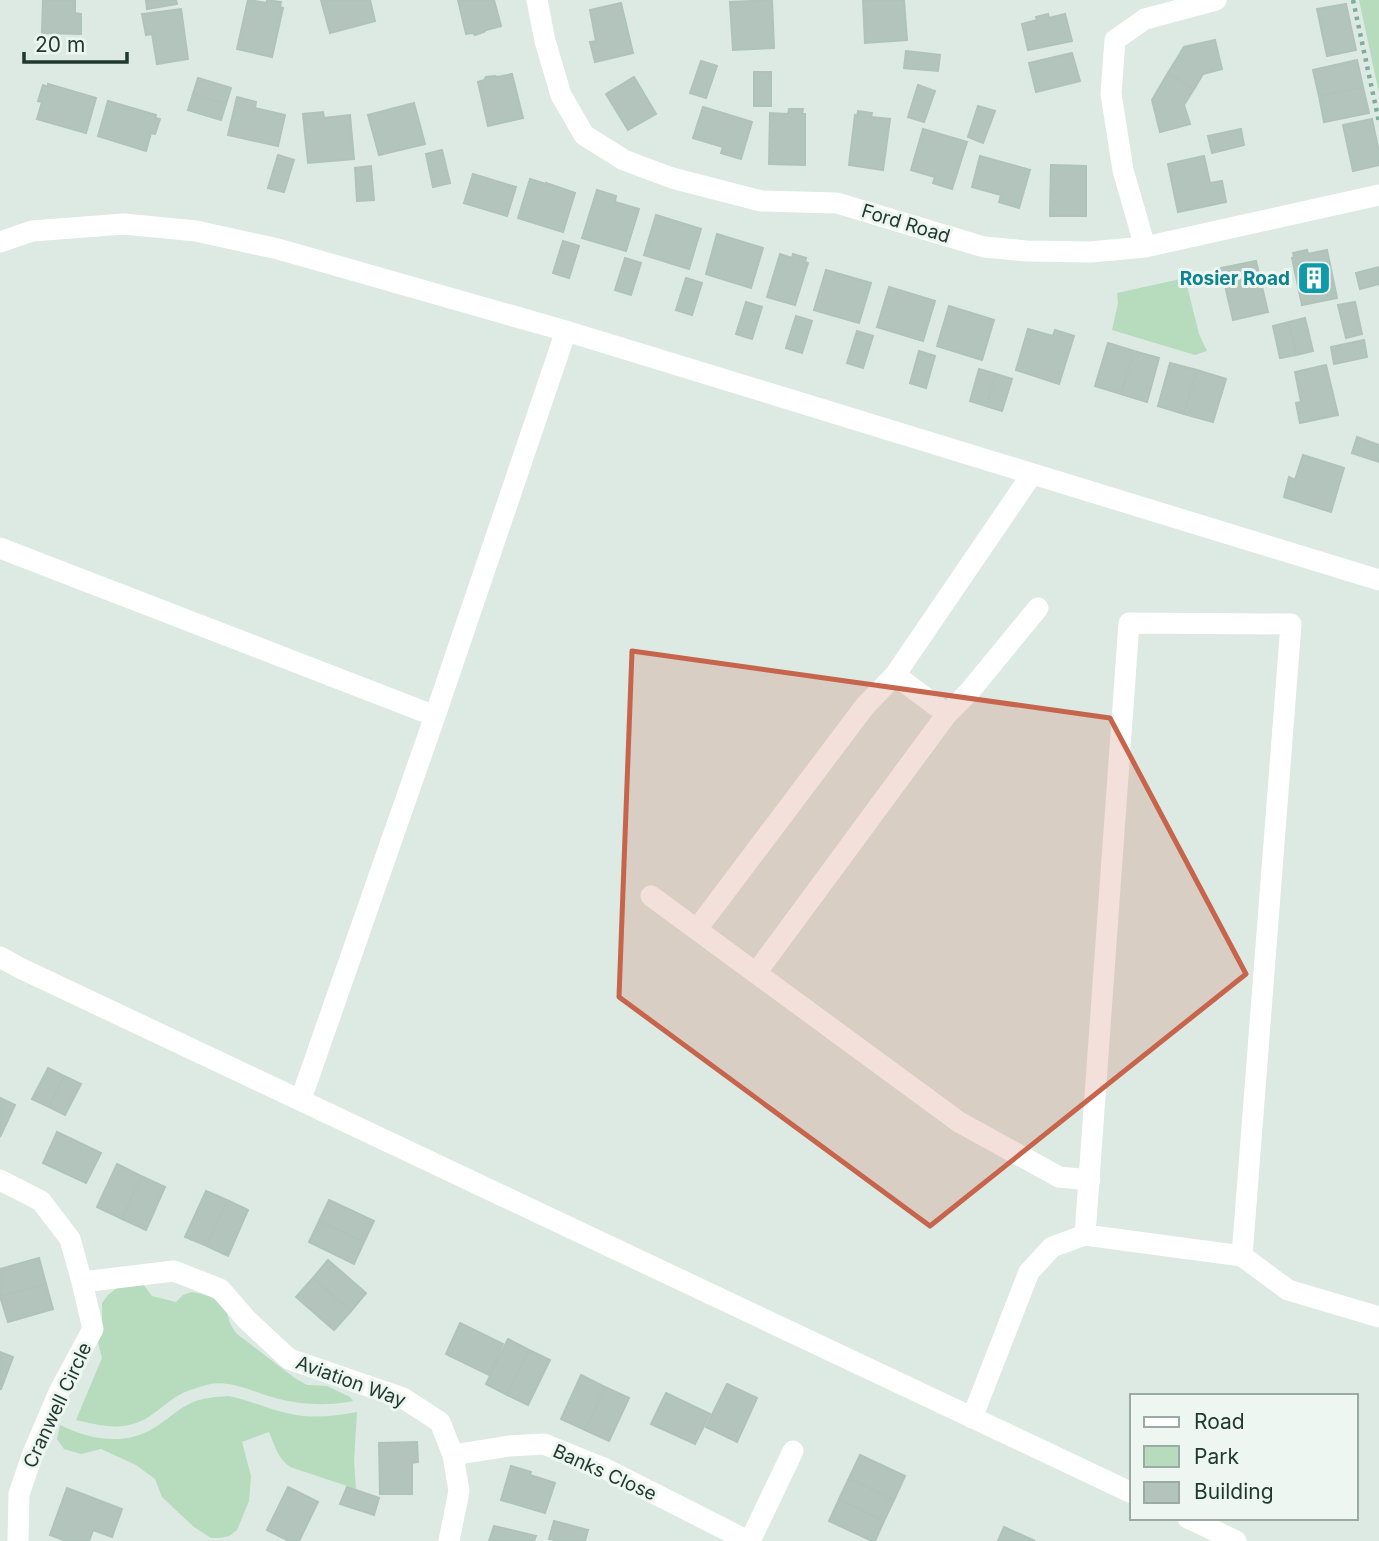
<svg xmlns="http://www.w3.org/2000/svg" width="1379" height="1541" font-family="Inter,sans-serif">
<rect width="100%" height="100%" fill="#dde9e3"/>
<path fill="#b6dbbd" d="M1359,0H1379V93Z
M1185,278L1199,334L1207,351L1195,355L1112,330L1118,303L1117,293Z
M122,1284H143L152,1296L176,1302L183,1295L192,1292C205,1294 221,1299 227,1313C230,1323 230,1325 237,1334L296,1379L307,1385L327,1386L350,1397L353,1401C328,1406 304,1405 279,1399C257,1394 234,1380 210,1384C203,1386 192,1389 185,1392C165,1401 151,1421 129,1425C111,1429 94,1424 76,1420L102,1358L98,1342L102,1325V1303L108,1295Z
M228,1396C250,1400 270,1410 291,1414C314,1419 335,1416 357,1412L354,1461L356,1489L290,1467C277,1457 275,1446 269,1432L242,1442L251,1476L249,1501L237,1530L229,1536L221,1538H211L194,1527L162,1497L155,1479L136,1465L101,1449L81,1454L64,1449L57,1439L60,1425C91,1440 124,1446 154,1428C167,1420 178,1409 191,1403C202,1398 215,1397 228,1396Z"/>
<path fill="#b3c4bc" stroke="#b0c3ba" stroke-width="2" d="M43,0H75V13L81,14V34L42,33Z
M146,0H176L177,4L147,9Z
M248,0L267,3V0L281,2L280,7L283,8L272,57L237,49Z
M321,0H370L375,21L330,33Z
M458,0H494L501,26L486,30L484,32L475,35L473,33L466,34Z
M772,0L774,48L733,50L730,2Z
M863,0H904L907,40L865,43Z
M621,3L633,53L595,62L590,42L596,41L590,10Z
M1346,4L1356,50L1327,56L1317,9Z
M181,9L188,59L157,64L152,34L146,35L142,14Z
M1048,14L1049,18L1065,14L1072,41L1028,50L1022,24L1037,20L1036,17Z
M1215,40L1222,69L1203,74L1194,89L1168,73L1184,47Z
M906,51L940,55L938,71L904,68Z
M1072,53L1080,81L1036,92L1029,63Z
M1357,60L1363,87L1319,96L1313,70Z
M701,61L717,66L706,98L690,93Z
M754,72H771V106H754Z
M1168,73L1194,89L1184,105L1190,124L1160,132L1152,100Z
M512,74L523,118L488,126L478,82L484,80L486,77L495,76L497,77Z
M634,77L656,114L628,130L606,94Z
M198,78L231,88L226,104L193,94Z
M48,84L96,98L86,133L37,119L42,102L38,101L43,85L48,87Z
M918,85L935,91L924,122L908,117Z
M1363,87L1369,113L1324,122L1319,96Z
M193,94L226,104L221,120L188,110Z
M237,97L256,102L255,108L285,115L278,146L228,135Z
M108,101L156,115L155,118L160,119L155,134L151,133L146,151L98,136Z
M414,103L425,144L379,155L368,115Z
M978,106L995,111L983,143L968,137Z
M703,107L752,122L741,159L721,153L723,147L693,138Z
M789,109H803L802,114H805V165L769,164L770,113L788,114Z
M858,111L872,113L871,117L890,119L883,170L849,165L855,115L857,116Z
M323,112L324,118L350,115L354,159L308,163L303,114Z
M1372,119L1379,152V165L1353,171L1343,125Z
M923,129L967,142L952,189L933,183L935,177L911,170Z
M1241,129L1244,145L1212,153L1208,136Z
M442,150L450,183L433,187L426,154Z
M278,155L294,160L284,192L268,188Z
M980,156L1030,170L1019,208L999,202L1001,195L972,187Z
M1204,156L1210,183L1222,181L1226,202L1178,212L1168,164Z
M1051,165L1086,166V216H1050Z
M371,166L374,200L357,201L355,168Z
M473,174L516,187L507,216L464,203Z
M530,179L546,184V183L575,193L563,232L518,218Z
M597,190L616,196L615,202L639,209L626,251L582,238Z
M656,215L701,229L689,269L644,255Z
M717,234L763,248L751,288L706,274Z
M563,241L579,246L569,278L553,273Z
M1307,250L1308,254L1327,250L1337,298L1302,305L1292,258L1294,257L1293,253Z
M780,254L792,258L793,254L806,258L805,262L808,263L795,305L767,297Z
M625,258L641,263L631,295L615,290Z
M1256,261L1268,312L1233,320L1221,268Z
M1379,267V284L1360,289L1356,273Z
M826,270L871,283L859,323L814,310Z
M686,278L702,283L692,315L676,310Z
M889,287L935,301L923,341L877,327Z
M746,302L762,307L752,339L736,334Z
M1355,302L1362,334L1346,338L1338,305Z
M949,306L994,320L982,360L937,346Z
M796,316L812,321L802,353L786,348Z
M1305,318L1313,351L1296,355L1289,322Z
M1289,322L1296,355L1280,358L1273,326Z
M1028,329L1053,336L1055,330L1074,336L1059,384L1016,370Z
M857,331L873,336L863,368L847,363Z
M1364,340L1367,357L1334,364L1331,347Z
M1108,343L1134,351L1121,394L1095,386Z
M919,351L935,356L926,388L910,383Z
M1134,351L1159,358L1147,402L1121,394Z
M1170,363L1197,370L1184,414L1158,406Z
M1326,365L1338,415L1300,423L1296,403L1301,402L1295,372Z
M979,369L996,374L986,406L970,401Z
M1197,370L1226,379L1213,422L1184,414Z
M996,374L1012,379L1002,411L986,406Z
M1357,437L1379,445V462L1352,453Z
M1303,455L1344,468L1331,512L1284,497L1289,477L1295,480Z
M48,1068L64,1076L49,1107L32,1099Z
M64,1076L81,1084L65,1115L49,1107Z
M0,1098L15,1105L0,1137Z
M57,1132L101,1153L86,1183L43,1163Z
M117,1164L141,1176L122,1219L97,1207Z
M141,1176L165,1187L146,1230L122,1219Z
M206,1191L227,1200L207,1246L185,1237Z
M227,1200L248,1210L228,1256L207,1246Z
M329,1200L374,1221L364,1242L319,1221Z
M319,1221L364,1242L354,1264L309,1242Z
M39,1258L46,1284L0,1296V1269Z
M328,1260L366,1293L351,1311L313,1278Z
M313,1278L351,1311L334,1330L296,1297Z
M46,1284L53,1309L8,1322L0,1296Z
M460,1323L503,1344L489,1375L446,1354Z
M508,1339L529,1350L507,1395L486,1384Z
M529,1350L550,1360L528,1405L507,1395Z
M0,1352L13,1357L1,1389H0Z
M581,1375L605,1387L585,1430L561,1419Z
M727,1384L757,1398L737,1442L706,1427Z
M605,1387L629,1398L609,1441L585,1430Z
M666,1393L710,1414L695,1444L651,1424Z
M417,1442L418,1462L412,1463V1494H380L379,1443Z
M860,1455L905,1476L894,1500L849,1478Z
M511,1466L531,1472L530,1475L555,1483L545,1513L501,1500Z
M849,1478L894,1500L884,1521L839,1499Z
M288,1487L318,1502L299,1541H289L267,1530Z
M347,1487L379,1498L374,1515L340,1504Z
M67,1488L122,1509L112,1537L93,1530L89,1541H66L50,1535Z
M839,1499L884,1521L875,1541H872L829,1521Z
M554,1521L588,1530L585,1541H559L549,1539Z
M494,1526L536,1536L534,1541H489Z
M1004,1527L1035,1541H998Z"/>
<g fill="none" stroke-linecap="round" stroke-linejoin="round">
<path stroke="#7ead9b" stroke-width="4.5" stroke-dasharray="3.5 5" stroke-linecap="butt" d="M1353,0L1379,122"/>
<path stroke="#fff" stroke-width="21" d="M537,0L545,41L561,95L584,135L624,160L672,178L761,201L837,203L984,247L1027,251L1090,252L1145,247L1379,195
M0,242L32,231L124,224L196,231L278,249L566,331L1379,580
M1145,247L1123,170L1111,94L1115,40L1145,19L1216,0
M0,548L435,716
M895,675L947,714
M651,896L959,1122L1059,1177L1090,1180
M697,929L865,706L895,675L1032,474
M0,957L20,968C391,1141 760,1320 1132,1493
M756,973L947,714L969,692L1038,608
M301,1099L435,716L566,331
M0,1180L41,1201L70,1239L82,1282L93,1329L59,1392L33,1453L19,1494L18,1541
M1242,1256L1288,1290L1379,1317
M82,1282L174,1271L220,1289L247,1320L289,1359L403,1398L440,1422L453,1455L459,1491L449,1541
M972,1418L1029,1272L1052,1247L1085,1235L1242,1256L1291,624L1129,623L1085,1235
M453,1455L509,1446L544,1444L606,1469L748,1541
M1188,1518L1236,1541
M750,1541L793,1451"/>
</g>
<path fill="#c7644c" fill-opacity="0.2" stroke="#c7644c" stroke-width="5" stroke-linejoin="round" d="M632,651L1110,718L1246,974L930,1226L619,997Z"/>
<defs>
<g id="building-square" transform="scale(1.75)"><rect x="-9" y="-9" width="18" height="18" rx="4" fill="#0f9aa8" stroke="#edf6f1"/><path d="M-4-6H4V6H1V3H-1V6H-4ZM-2.5-4.3h1.7v1.8h-1.7ZM.8-4.3h1.7v1.8H.8ZM-2.5-1h1.7V.8h-1.7ZM.8-1h1.7V.8H.8Z" fill="#fff"/></g>
</defs>
<g fill-rule="evenodd">
<use href="#building-square" x="1314" y="278"/>
</g>
<g text-anchor="middle" stroke-width="6" stroke-linejoin="round" paint-order="stroke">
<g font-size="19" fill="#1f3830" stroke="#edf6f1">
<text transform="translate(906 223) rotate(17)" y="7">Ford Road</text>
<text transform="translate(351 1381) rotate(20)" y="7">Aviation Way</text>
<text transform="translate(57 1405) rotate(-65)" y="7">Cranwell Circle</text>
<text transform="translate(605 1472) rotate(24)" y="7">Banks Close</text>
</g>
<g font-size="19" font-weight="bold" fill="#0d838f" stroke="#edf6f1" text-anchor="end">
<text x="1290" y="285">Rosier Road</text>
</g>
</g>
<rect x="1130" y="1394" width="228" height="126" fill="#edf6f1" stroke="#9baaa4" stroke-width="2"/>
<rect x="1144" y="1417" width="35" height="10" fill="#ffffff" stroke="#9baaa4" stroke-width="2"/>
<text x="1194" y="1429" font-size="21" fill="#1f3830">Road</text>
<rect x="1144" y="1446" width="35" height="21" fill="#b6dbbd" stroke="#9baaa4" stroke-width="2"/>
<text x="1194" y="1464" font-size="21" fill="#1f3830">Park</text>
<rect x="1144" y="1482" width="35" height="21" fill="#b3c4bc" stroke="#9baaa4" stroke-width="2"/>
<text x="1194" y="1499" font-size="21" fill="#1f3830">Building</text>
<path d="M24 52v10h103v-10" fill="none" stroke="#1f3830" stroke-width="3.5"/>
<text x="35" y="52" font-size="21" fill="#1f3830" stroke="#edf6f1" stroke-width="5" paint-order="stroke">20 m</text>
</svg>
